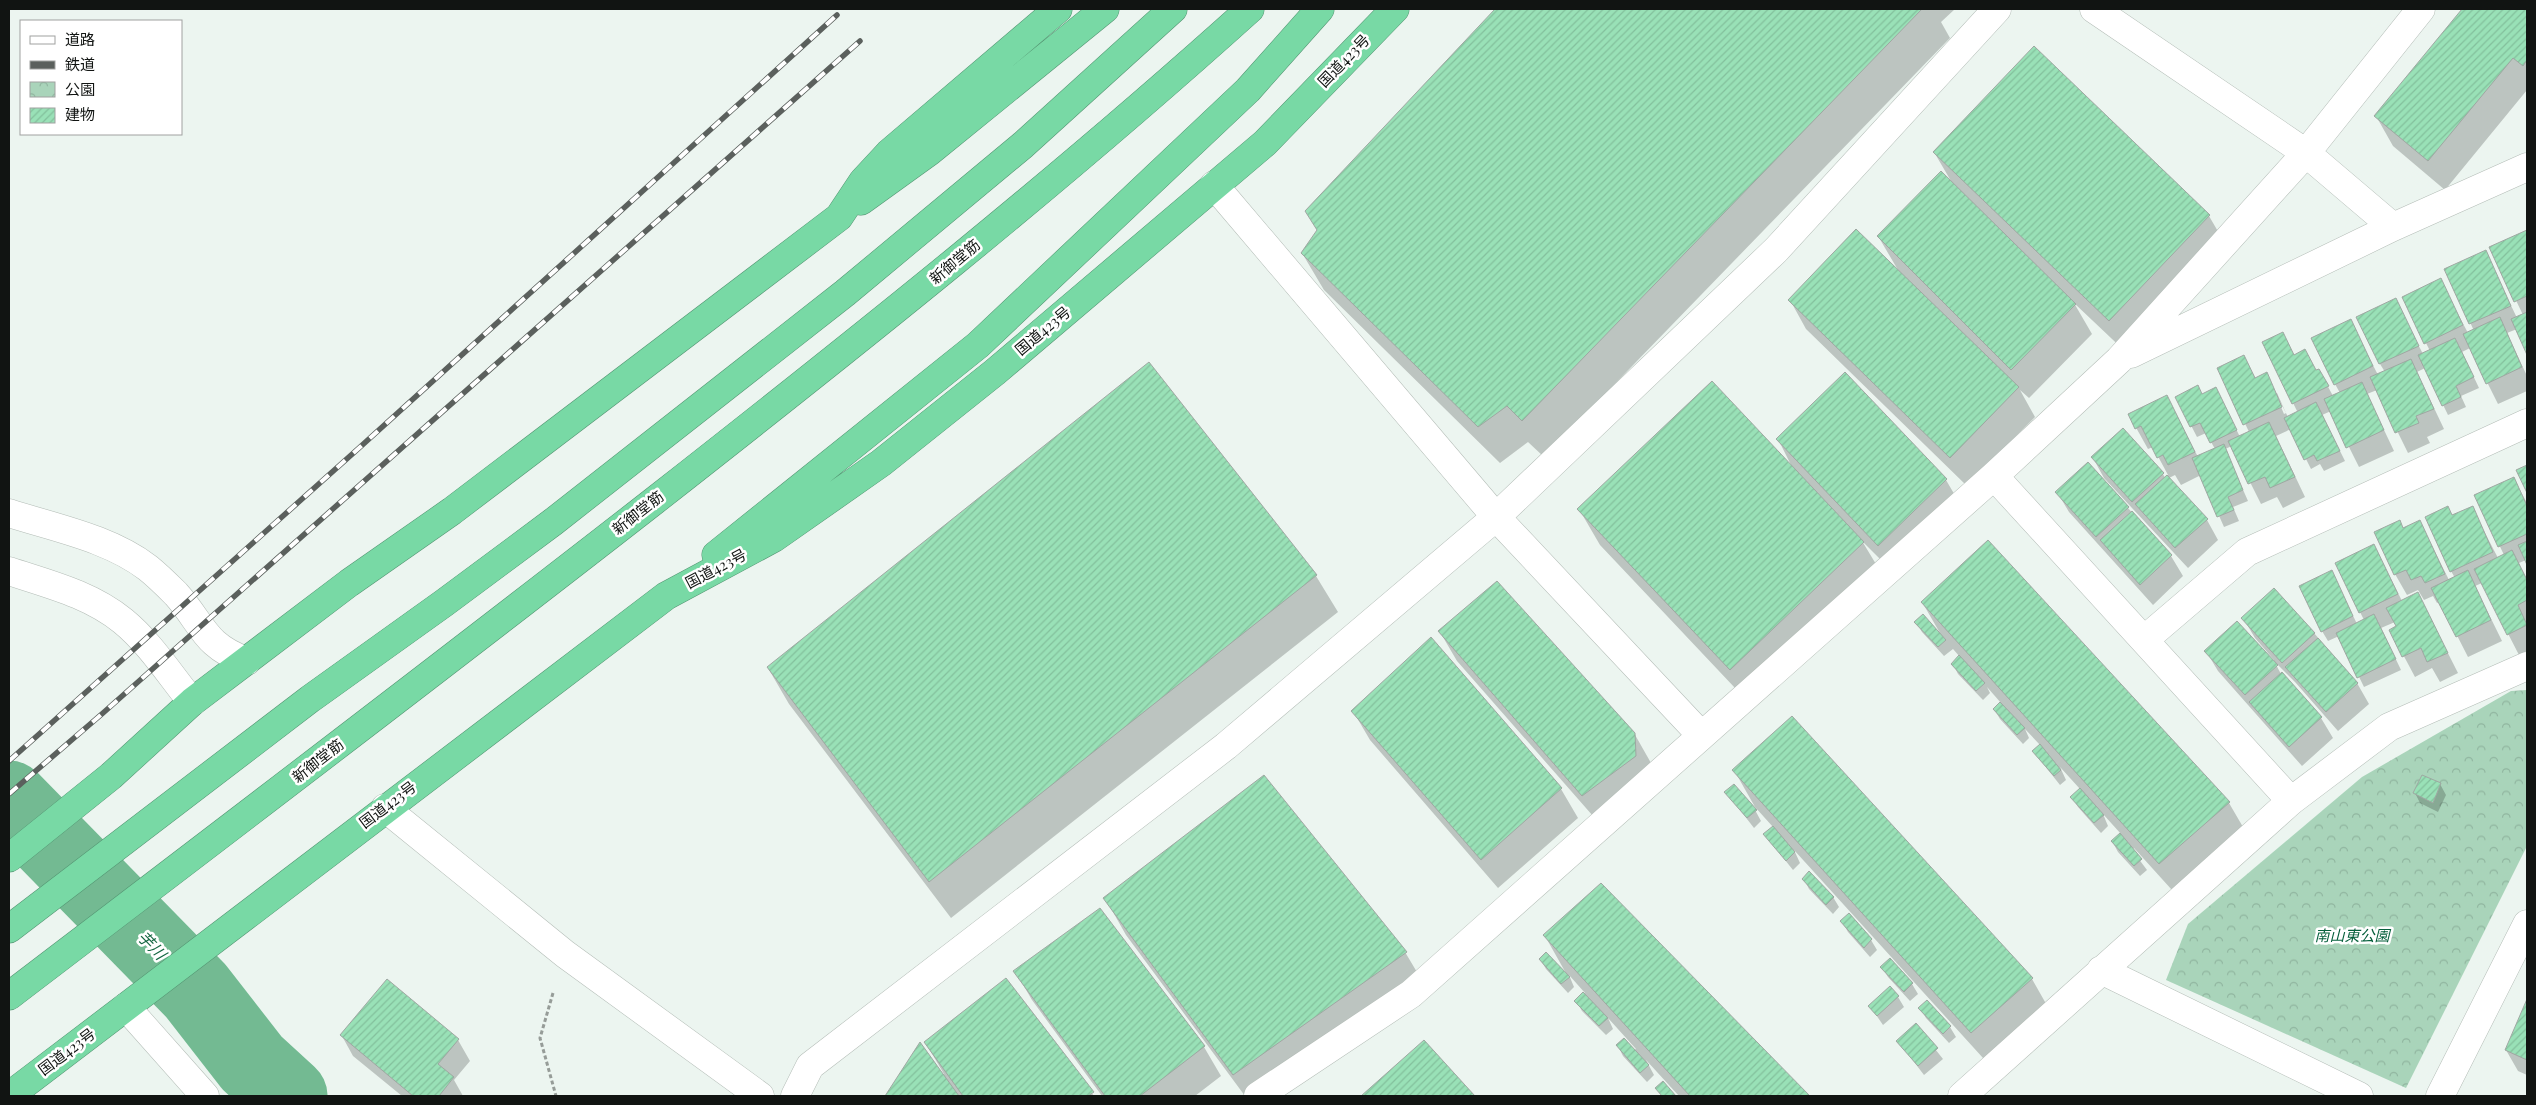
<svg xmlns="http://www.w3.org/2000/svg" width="2536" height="1105" font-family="'Playfair Display','Noto Sans JP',serif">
<defs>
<pattern id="park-crowns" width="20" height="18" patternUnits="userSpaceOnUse" patternTransform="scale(1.25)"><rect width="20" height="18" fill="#a9d4ba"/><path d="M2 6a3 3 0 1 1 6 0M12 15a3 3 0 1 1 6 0" fill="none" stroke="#90b59f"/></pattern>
<pattern id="building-hatch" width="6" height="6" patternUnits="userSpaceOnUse" patternTransform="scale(1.25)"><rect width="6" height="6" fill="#99e1b7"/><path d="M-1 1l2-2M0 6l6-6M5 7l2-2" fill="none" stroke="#83c09c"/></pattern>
</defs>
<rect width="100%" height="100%" fill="#ecf5f0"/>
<path fill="url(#park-crowns)" d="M2527,690V846L2406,1088L2166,980L2188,924L2362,777L2511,691Z"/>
<path fill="#0003" fill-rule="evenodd" d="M1497,9H1955L1941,22L1950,38L1544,457L1528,442L1500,463L1324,290L1302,253L1318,231L1307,211Z
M2464,9H2527V90L2445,190L2393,146L2376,116Z
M1934,152L2209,216L2230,252L2130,356L2074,303L2092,334L2029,398L2020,390L2035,417L1967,486L1806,329L1790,300L1898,270L1878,236L1951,181Z
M2527,231V352L2517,329L2507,333L2527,376V391L2498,404L2470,348L2462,352L2479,388L2461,396L2466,407L2448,415L2425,368L2417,372L2444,429L2427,437L2430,443L2408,453L2377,390L2367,394L2394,451L2359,467L2331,411L2322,415L2345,461L2324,471L2320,464L2311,469L2291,429L2276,436L2305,497L2283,508L2277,497L2261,504L2232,446L2225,449L2248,501L2233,507L2239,521L2224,527L2201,475L2181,485L2175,475L2169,478L2207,520L2218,540L2188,568L2104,478L2093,458L2163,474L2165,478L2168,475L2153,447L2148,449L2129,415L2167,397L2198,457L2215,449L2206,433L2197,437L2177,398L2202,395L2216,388L2240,437L2249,432L2219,368L2244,357L2256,379L2266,374L2288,417L2298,413L2263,342L2282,334L2295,356L2317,371L2319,370L2333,396L2340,393L2335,384L2350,320L2378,375L2385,372L2380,364L2395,300L2423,354L2430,351L2426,343L2440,280L2468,333L2474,331L2446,269L2485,251L2517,318L2523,315L2491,248ZM2275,393H2277L2286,413L2284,414Z
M1149,364L1316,576L1338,612L951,918L789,704L768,668Z
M1778,439L1946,480L1963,509L1895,574L1862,541L1885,579L1752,706L1600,545L1579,509L1793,469Z
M2514,479L2527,503V562L2526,560L2519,563L2527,579V651L2519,655L2482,583L2475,586L2502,641L2468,657L2440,602L2437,603L2433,596L2424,600L2418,590L2407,595L2395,574L2403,529L2420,522L2449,580L2455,578L2451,571L2453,517L2472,508L2498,558L2504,555L2476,496Z
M2057,492L2128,508L2171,556L2183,576L2153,605L2069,512Z
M2374,545L2402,601L2418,594L2458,673L2440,682L2432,668L2415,677L2390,630L2397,627L2395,622L2381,628L2401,670L2364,687L2339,636L2328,641L2322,631L2337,582L2357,624L2364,620L2336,564Z
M1922,602L2229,803L2250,839L2181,900L2134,848L2132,850L2147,870L2140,876L2118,852L2112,841L2121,834L2103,814L2108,826L2101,833L2078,807L2072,797L2080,789L2060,767L2066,780L2060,785L2033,751L2040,745L2025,729L2029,738L2023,744L2000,719L1994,709L2001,703L1987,687L1990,693L1983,700L1958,674L1953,664L1960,657L1953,649L1944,656L1922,632L1916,622L1940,633Z
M2243,618L2314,633L2357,683L2369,704L2338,731L2295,682L2274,661L2281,674L2321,718L2333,738L2302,766L2218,671L2206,651L2272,661L2274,660L2255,638Z
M1440,632L1634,733L1651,763L1600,824L1457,661Z
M1353,711L1561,789L1578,818L1498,888L1370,740Z
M1792,718L2032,979L2053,1016L1993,1069L1794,850L1800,863L1793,870L1765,835L1773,827L1755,807L1734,770Z
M2440,784L2446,795L2438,812L2420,803L2415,793Z
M1726,792L1755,810L1761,821L1754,828Z
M1804,879L1833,897L1839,907L1833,914L1809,889Z
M1601,885L1809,1096H1679L1646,1060L1654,1075L1647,1082L1623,1056L1618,1046L1634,1050L1636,1049L1608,1018L1613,1029L1606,1035L1582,1011L1576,1001L1585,993L1569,975L1574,987L1568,993L1546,969L1540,959L1567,975L1545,936Z
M1105,898L1405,952L1427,989L1245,1096L1126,935Z
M1100,909L1204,1047L1221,1076L1195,1096H1102L1032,1000L1015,971Z
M1842,922L1871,940L1877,950L1870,957L1848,932Z
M1890,960L1912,984L1918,994L1910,1001L1888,977L1882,967Z
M1006,979L1094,1096H886L920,1045L943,1075L944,1074L925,1042Z
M387,981L458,1040L470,1061L454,1080L463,1096H402L353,1056L342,1036Z
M1898,997L1904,1007L1883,1025L1870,1006Z
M2527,1002V1075L2518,1071L2506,1050Z
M1920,1008L1950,1027L1956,1037L1949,1043L1926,1018Z
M1916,1025L1943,1059L1924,1075L1898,1041Z
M1424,1041L1473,1096H1363Z"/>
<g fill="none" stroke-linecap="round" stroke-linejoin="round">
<path stroke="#73ba92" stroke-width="79" d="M9,800L196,991L252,1063L288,1096"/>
</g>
<path fill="url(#building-hatch)" stroke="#9fa7a2" d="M1495,9H1922L1522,421L1507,406L1478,427L1301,253L1317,230L1305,211Z
M2462,9H2527V60L2523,66L2513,58L2428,161L2374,116Z
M2034,46L2210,215L2109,321L1933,152Z
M1941,171L2076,304L2011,370L1877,236Z
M1856,229L2019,387L1950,458L1788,300Z
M2527,230V296L2514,302L2489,247Z
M2486,250L2511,306L2469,324L2444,269Z
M2441,278L2463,325L2424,344L2402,297Z
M2396,298L2419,346L2379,364L2356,317Z
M2527,312V355L2511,319Z
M2500,317L2522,367L2486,384L2463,334Z
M2351,319L2373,366L2334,385L2311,338Z
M2283,332L2294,355L2305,349L2316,370L2319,369L2329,386L2292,404L2262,342Z
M2455,338L2474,377L2456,386L2461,397L2442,406L2418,355Z
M2244,355L2255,378L2267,372L2282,407L2243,425L2217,368Z
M2411,359L2434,409L2416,416L2419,423L2395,433L2370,377Z
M1149,362L1317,575L929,882L767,667Z
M1845,372L1947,479L1878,546L1776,439Z
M1712,381L1864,542L1730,670L1577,509Z
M2362,382L2384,430L2346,448L2324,399Z
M2198,385L2202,394L2216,387L2237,430L2210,443L2200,423L2190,427L2175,397Z
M2167,395L2195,452L2168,465L2163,455L2157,458L2141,426L2135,429L2128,414Z
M2316,402L2340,451L2317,461L2314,455L2304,460L2284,418Z
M2269,422L2295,477L2270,488L2265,477L2248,484L2228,441Z
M2123,428L2164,473L2132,502L2091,457Z
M2224,444L2243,490L2228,497L2234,510L2217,517L2192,458Z
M2088,462L2129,507L2096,537L2055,492Z
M2527,465V493L2516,470Z
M2167,475L2208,519L2175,548L2135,504Z
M2514,477L2527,506V534L2498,547L2474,495Z
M2448,506L2452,515L2473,506L2493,552L2450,572L2425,517Z
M2132,511L2172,555L2140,585L2100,540Z
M2400,520L2403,528L2420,520L2445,574L2425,583L2421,576L2411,580L2406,570L2394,575L2374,532Z
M1988,540L2230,802L2159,864L1921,602Z
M2527,541V565L2518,545Z
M2374,544L2398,594L2359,613L2335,563Z
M2512,550L2527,580V600L2518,605L2527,625L2507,635L2474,569Z
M2332,570L2353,616L2321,632L2299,586Z
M2468,570L2491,620L2456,637L2431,588Z
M1497,581L1635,733L1636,756L1582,796L1438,631Z
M2274,588L2315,633L2282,663L2241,618Z
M2418,592L2448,653L2427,662L2421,648L2402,657L2389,630L2396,626L2386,608Z
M1923,614L1946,640L1938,647L1914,622Z
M2374,614L2396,659L2357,678L2336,633Z
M2237,621L2278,665L2245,695L2204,651Z
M1431,637L1562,788L1481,860L1351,711Z
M2318,638L2358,683L2326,712L2285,667Z
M1959,655L1985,683L1976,691L1951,664Z
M2282,672L2322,717L2289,747L2249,702Z
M2000,702L2025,728L2017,735L1993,709Z
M1792,716L2033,978L1971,1033L1732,770Z
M2040,744L2061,770L2054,776L2032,751Z
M1264,775L1407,952L1233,1075L1103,898Z
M2422,775L2441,783L2433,803L2413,793Z
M1734,784L1757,810L1747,818L1724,792Z
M2080,788L2104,815L2094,823L2070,797Z
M1773,826L1795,852L1786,861L1763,834Z
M2120,833L2142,859L2134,866L2111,841Z
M1809,871L1834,897L1826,905L1802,879Z
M1601,883L1810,1096H1690L1543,935Z
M1100,908L1205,1046L1140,1096H1105L1013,971Z
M1849,913L1872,939L1864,948L1840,921Z
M1546,952L1570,977L1561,984L1539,959Z
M1890,958L1913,983L1904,992L1880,967Z
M1006,978L1094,1092L1088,1096H963L924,1042Z
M387,979L459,1039L438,1064L454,1077L439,1096H413L340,1035Z
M1890,986L1899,996L1877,1016L1868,1006Z
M1583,992L1608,1018L1599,1026L1574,1001Z
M2527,999V1060L2505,1050Z
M1927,1000L1951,1026L1943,1034L1918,1008Z
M1916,1023L1938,1048L1918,1066L1896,1041Z
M1624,1038L1649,1065L1640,1073L1616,1045Z
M1424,1040L1475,1096H1361Z
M920,1042L959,1096H885Z
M1663,1081L1676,1096H1662L1655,1088Z"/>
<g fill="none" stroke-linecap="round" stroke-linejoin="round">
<g stroke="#b4bdb7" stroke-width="29">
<path id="minor" d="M2094,9L2306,153L2393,227
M1214,185L1496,517L1701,735
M2131,354L2393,227L2527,167
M1994,476L2291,801
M9,513C55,528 109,538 148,568C158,576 167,585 176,594C203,624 204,646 247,661
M9,571C48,584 90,594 123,621C150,643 170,675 192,702
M2144,640L2247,552L2527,423
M385,808L565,954L760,1096
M2101,970L2359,1096
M126,1007L205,1096
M795,1096L810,1066L1226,746L1496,517L1776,250L1997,9
M1258,1096L1411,994L1994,476L2119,360L2306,153L2421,9
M1962,1096L2291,801L2389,727L2527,666
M2440,1096L2527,924"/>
</g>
<g stroke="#549472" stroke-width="29">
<path id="highway" d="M861,201L929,152L1105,9
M716,555L978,345L1248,90L1320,9
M9,858L111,776L192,702L349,583L452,511L839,217L863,181L889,153L1058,9
M9,929L310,699L444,603L553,522L845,293L1023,145L1173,9
M9,996C224,832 440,668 654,501C857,342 1058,182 1250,9
M9,1096L666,596L774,538L881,463L995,372L1265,143L1395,9"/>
</g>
<path stroke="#969c98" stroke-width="3" stroke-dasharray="4 2.5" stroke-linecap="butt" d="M553,993L540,1038L556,1096"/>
<use href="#minor" stroke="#fff" stroke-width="28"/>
<use href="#highway" stroke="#78d9a5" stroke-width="28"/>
<g stroke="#5b605d" stroke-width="5.5">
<path id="rail" d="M9,761L359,448L837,15
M9,794L103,713L860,41"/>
</g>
<use href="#rail" stroke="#fff" stroke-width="4" stroke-dasharray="11" stroke-linecap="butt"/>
</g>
<g text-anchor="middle" stroke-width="5" stroke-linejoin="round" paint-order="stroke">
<g font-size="15" fill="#111412" stroke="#fff">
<text transform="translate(1344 61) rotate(-46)" y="5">国道423号</text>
<text transform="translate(955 262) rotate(-40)" y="5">新御堂筋</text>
<text transform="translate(1043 331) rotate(-40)" y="5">国道423号</text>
<text transform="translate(638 513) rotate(-38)" y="5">新御堂筋</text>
<text transform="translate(716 569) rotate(-28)" y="5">国道423号</text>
<text transform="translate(318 761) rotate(-38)" y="5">新御堂筋</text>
<text transform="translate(388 805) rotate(-37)" y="5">国道423号</text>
<text transform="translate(67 1052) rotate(-37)" y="5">国道423号</text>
</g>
<g font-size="15" font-style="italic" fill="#055f3b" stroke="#fff">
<text x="2352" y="941">南山東公園</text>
</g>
<g font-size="16" font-style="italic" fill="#156742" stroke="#fff">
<text transform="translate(152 945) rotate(46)" y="6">芋川</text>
</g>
</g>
<rect width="2536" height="1105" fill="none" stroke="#111412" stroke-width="20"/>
<rect x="20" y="20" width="162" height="115" fill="#ffffff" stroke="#a0a1a0"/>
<rect x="30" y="36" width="25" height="8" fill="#ffffff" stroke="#a0a1a0"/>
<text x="65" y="45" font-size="15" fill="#111412">道路</text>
<rect x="30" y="61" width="25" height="8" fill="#5b605d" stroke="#a0a1a0"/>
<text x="65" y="70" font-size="15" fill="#111412">鉄道</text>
<rect x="30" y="82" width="25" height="15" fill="url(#park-crowns)" stroke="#a0a1a0"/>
<text x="65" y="95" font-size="15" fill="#111412">公園</text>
<rect x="30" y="108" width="25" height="15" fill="url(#building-hatch)" stroke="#a0a1a0"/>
<text x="65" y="120" font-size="15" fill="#111412">建物</text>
</svg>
